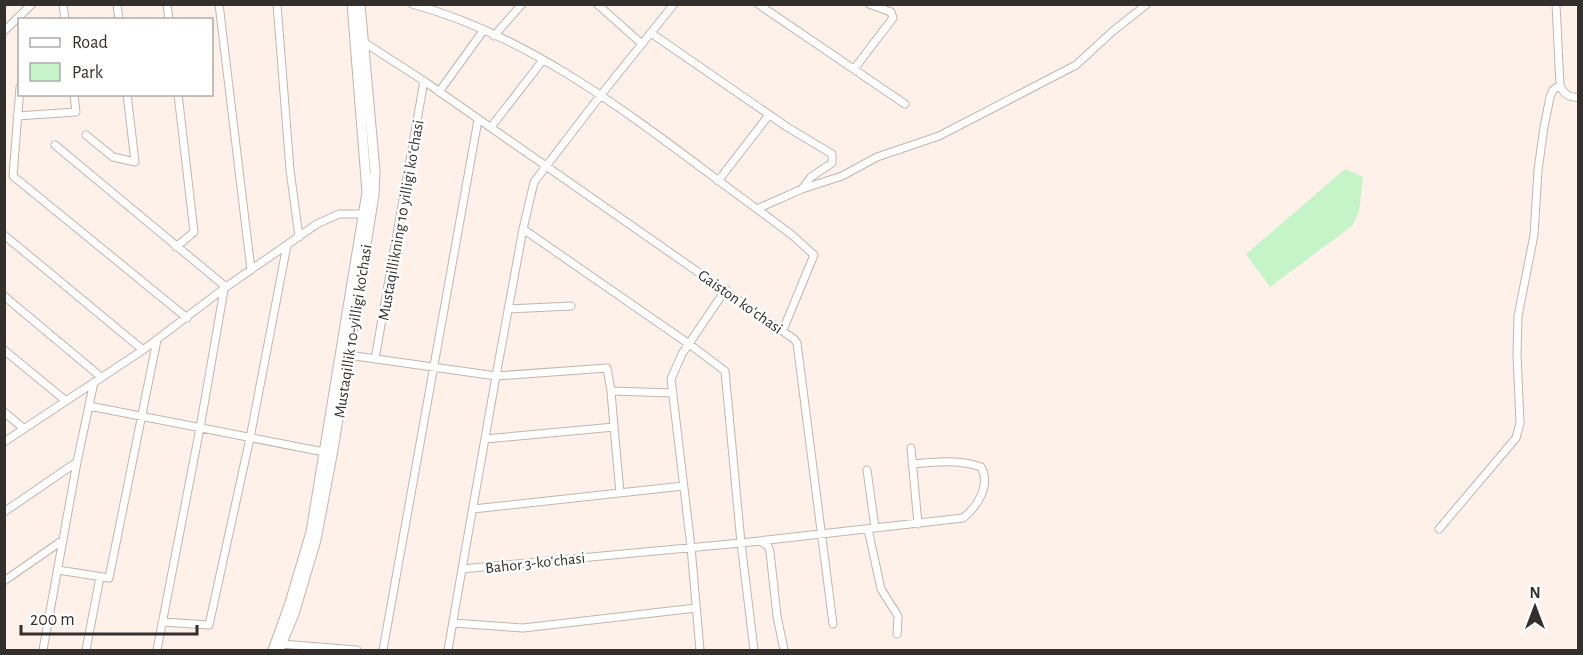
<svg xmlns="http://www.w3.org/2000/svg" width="1583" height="655" font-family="'Alegreya Sans',sans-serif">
<rect width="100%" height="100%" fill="#fdf1ea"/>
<path fill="#c4f4c8" d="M1345,169L1363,177L1359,212L1352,226L1270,287L1246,254Z"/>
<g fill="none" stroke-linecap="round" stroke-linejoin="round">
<g stroke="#c1b6af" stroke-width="9">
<path id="minor" d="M63,4L65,20
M117,4L119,20
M167,4L169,20
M219,4L251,270
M277,4L290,170L299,237
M412,4C542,39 650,131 757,209L802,189L842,176L877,157L939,136L1076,65L1113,31L1147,4
M597,4L642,44
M758,4L905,104
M1556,4L1560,85C1563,93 1569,98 1578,97
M4,31L32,4
M651,33L787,127L832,154V163L811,177L802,189
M494,36L522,4
M365,43L424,81L794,339L797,343L833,624
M854,69L893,18L891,12L869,4
M20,87L13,176L187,318
M439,92L483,31
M17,116L76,112L74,94
M491,127L543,60
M86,135L113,157L135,162L127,94
M55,145L226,287
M718,181L769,115
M757,209L792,235L814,255L783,330
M523,229L689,344L725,371L741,543L754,650
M4,235L143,350
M176,247L194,232L178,94
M4,296L101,377
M508,309L571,306
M4,350L66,401
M348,355L496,376L523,229L534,182L600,96L674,4
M375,359L424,81
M89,406L324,452
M4,412L23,428
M614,427L611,391L673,393
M485,439L614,427L620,493
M4,442L143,350L226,287L317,224L339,214H363
M911,448L918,524
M867,470L875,528
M473,509L683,486
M4,512L77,462
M868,529L881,589L898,616L897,634
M1439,529L1516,438L1520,423L1517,354L1518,316L1534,235L1538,170L1544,127L1550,97L1553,90L1560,85
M760,541L768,546L770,552L777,616L784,650
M462,569L496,376L607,368L611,391
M58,570L109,578L157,340
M4,581L63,540
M162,622L209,625L250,438L287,245
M453,623L523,628L696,608
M281,644L357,650
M43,650L77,462L94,382
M86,650L100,577
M157,650L200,428L224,290
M383,650L478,120
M448,650L462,569L741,543L963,518C978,506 991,485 981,467C959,459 935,462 912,464
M700,650L691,547L671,379L682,354L726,289"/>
</g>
<g stroke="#c1b6af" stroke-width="11">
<path id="secondary" d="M273,650L289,606L311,532L367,192L352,4
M279,650L294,614L316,540L333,450L374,195L375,171L360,4"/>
</g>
<use href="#minor" stroke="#fff" stroke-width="7"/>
<use href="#secondary" stroke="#fff" stroke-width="9"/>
</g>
<g text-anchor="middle" stroke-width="5" stroke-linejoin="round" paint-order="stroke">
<g font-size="16" fill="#332f2c" stroke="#fff">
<text transform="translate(400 220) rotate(-80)" y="6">Mustaqillikning 10 yilligi koʻchasi</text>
<text transform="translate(741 301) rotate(35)" y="6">Gaiston koʻchasi</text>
<text transform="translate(352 331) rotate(-81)" y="6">Mustaqillik 10-yilligi ko'chasi</text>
<text transform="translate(535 562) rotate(-6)" y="6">Bahor 3-koʻchasi</text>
</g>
</g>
<rect width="1583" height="655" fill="none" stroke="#332f2c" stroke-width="12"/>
<rect x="18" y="18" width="195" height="78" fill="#ffffff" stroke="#adacab" stroke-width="1.5"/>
<rect x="30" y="38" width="30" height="9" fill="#ffffff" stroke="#adacab" stroke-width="1.5"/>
<text x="72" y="48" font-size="18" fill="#332f2c">Road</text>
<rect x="30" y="63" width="30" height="18" fill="#c4f4c8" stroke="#adacab" stroke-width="1.5"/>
<text x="72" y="78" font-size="18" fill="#332f2c">Park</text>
<g transform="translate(1535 607)" stroke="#ffffff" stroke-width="4.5" paint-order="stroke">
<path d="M0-4.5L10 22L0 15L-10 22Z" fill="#332f2c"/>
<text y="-9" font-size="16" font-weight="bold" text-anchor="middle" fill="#332f2c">N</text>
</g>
<path d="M21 625v9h176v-9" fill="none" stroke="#332f2c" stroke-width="3"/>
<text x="30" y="625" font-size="18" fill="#332f2c" stroke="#ffffff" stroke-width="4.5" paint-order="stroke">200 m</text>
</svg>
